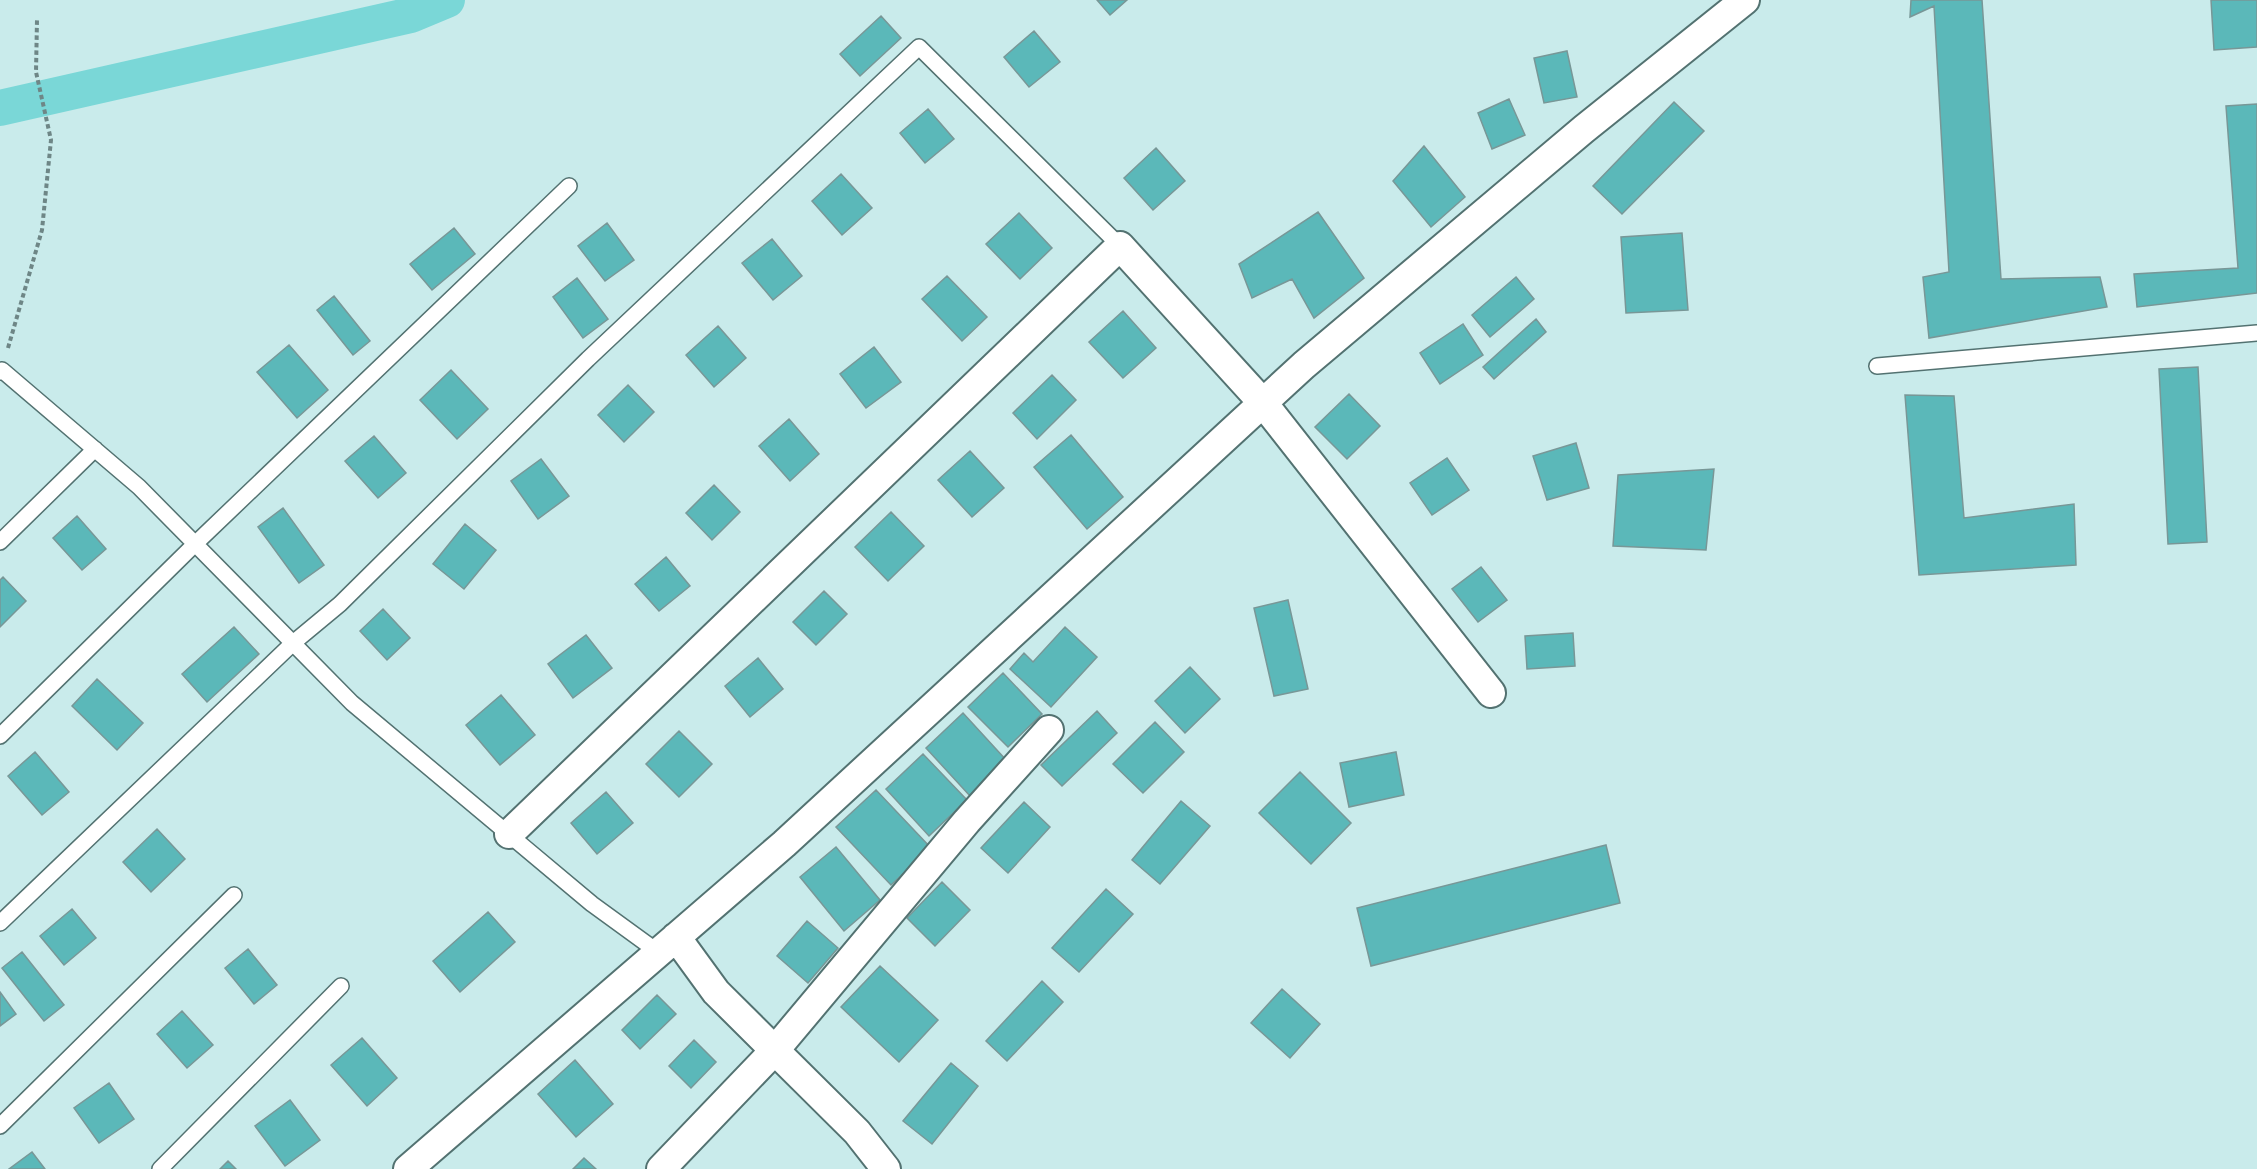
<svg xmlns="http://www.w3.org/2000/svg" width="2257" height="1169" font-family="'Roboto Serif',serif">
<rect width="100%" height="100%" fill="#c9ebeb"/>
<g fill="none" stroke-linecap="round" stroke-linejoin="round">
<path stroke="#7ad7d7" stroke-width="36" d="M0,108L411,15L447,0"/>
</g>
<path fill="#5bb8b9" stroke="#789797" stroke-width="1.5" d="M1097,0H1127L1110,15Z
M1911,0H1982L2001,279L2100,277L2107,307L1929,338L1923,277L1949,272L1934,6L1910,17Z
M2211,0H2257V47L2214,50Z
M881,16L901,38L860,76L840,54Z
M1034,31L1060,62L1029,87L1004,57Z
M1567,51L1577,97L1544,103L1534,58Z
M1509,99L1525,135L1492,149L1478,113Z
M1674,102L1704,131L1622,214L1593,186Z
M2257,104V293L2137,307L2134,274L2238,268L2226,106Z
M928,109L954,139L925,163L900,133Z
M1424,146L1465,197L1431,227L1393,181Z
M1156,148L1185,181L1153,210L1124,178Z
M841,174L872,208L842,235L812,201Z
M1318,212L1364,278L1314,318L1292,279L1252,298L1239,264Z
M1019,213L1052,248L1020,279L986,244Z
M607,223L634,260L605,281L578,246Z
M454,228L475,254L432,290L410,264Z
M1682,233L1688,310L1626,313L1621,237Z
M772,239L802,276L773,300L742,263Z
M947,276L987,317L962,341L922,299Z
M1516,277L1534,299L1490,337L1472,315Z
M577,278L608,319L583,338L553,297Z
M334,296L370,341L353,355L317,310Z
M1123,311L1156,348L1123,378L1089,342Z
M1536,319L1546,332L1494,379L1483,367Z
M1463,324L1483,355L1440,384L1420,353Z
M718,326L746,358L714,387L686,355Z
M289,345L328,390L297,418L257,372Z
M874,347L901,382L866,408L840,374Z
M2198,367L2207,542L2168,544L2159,369Z
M451,370L488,409L457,439L420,400Z
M1052,375L1076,400L1037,439L1013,413Z
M628,385L654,412L624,442L598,415Z
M1349,394L1380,426L1347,459L1315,427Z
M1905,395L1954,396L1964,518L2074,504L2076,565L1919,575Z
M789,419L819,454L790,481L759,446Z
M1071,435L1123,497L1087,529L1034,467Z
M374,436L406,473L378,498L345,461Z
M1576,443L1589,488L1547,500L1533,456Z
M970,451L1004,488L972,517L938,480Z
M1447,458L1469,490L1432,515L1410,483Z
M541,459L569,496L538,519L511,481Z
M1714,469L1706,550L1613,546L1618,475Z
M714,485L740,512L712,540L686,513Z
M283,508L324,565L299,583L258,527Z
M891,512L924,546L888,581L855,547Z
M77,516L106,549L82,570L53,538Z
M465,524L496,550L464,589L433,564Z
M666,557L690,586L659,611L635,584Z
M1481,567L1507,600L1478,622L1452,589Z
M3,577L26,601L0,627V580Z
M824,591L847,614L816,645L793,622Z
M1288,600L1308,689L1274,696L1254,608Z
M383,609L410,638L387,660L360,631Z
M234,627L259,654L207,702L182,674Z
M1065,627L1097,657L1051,707L1010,669L1024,653L1033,662Z
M1573,633L1575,666L1527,669L1525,636Z
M586,635L612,668L573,698L548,664Z
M758,658L783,689L750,717L725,686Z
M1190,667L1220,699L1185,733L1155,701Z
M1003,673L1042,714L1008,747L968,707Z
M97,679L143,723L117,750L72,706Z
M501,695L535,735L500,765L466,725Z
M1097,711L1117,733L1062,786L1041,765Z
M963,713L1007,761L970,796L926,748Z
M1155,722L1184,752L1143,793L1113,764Z
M679,731L712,764L679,797L646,764Z
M35,752L69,792L42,815L8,776Z
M1396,752L1404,795L1349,807L1340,763Z
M923,754L967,800L929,836L886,789Z
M1300,772L1351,823L1311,864L1259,813Z
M876,790L931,848L891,885L836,827Z
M606,792L633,823L597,854L571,823Z
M1181,801L1210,826L1160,884L1132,860Z
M1024,802L1050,827L1008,873L981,848Z
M157,829L185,859L151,892L123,862Z
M1606,845L1620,903L1371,966L1357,908Z
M836,847L880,900L844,931L800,877Z
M942,882L970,910L935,946L907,918Z
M1106,889L1133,914L1079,972L1052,948Z
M72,909L96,938L64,965L40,936Z
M488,912L515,942L460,992L433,961Z
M807,921L838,948L808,983L777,956Z
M248,949L277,985L254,1004L225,968Z
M22,952L64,1005L44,1021L2,968Z
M880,966L938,1020L899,1062L841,1007Z
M1042,981L1063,1002L1007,1061L986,1041Z
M1282,989L1320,1024L1290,1058L1251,1023Z
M0,992L16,1014L0,1026Z
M657,995L676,1014L640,1049L622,1030Z
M182,1011L213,1045L187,1068L157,1034Z
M362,1038L397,1078L367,1106L331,1065Z
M694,1040L716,1062L691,1088L669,1066Z
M575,1060L613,1104L576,1137L538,1094Z
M951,1063L978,1086L932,1144L903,1121Z
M109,1083L134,1119L99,1143L74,1108Z
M290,1100L320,1140L285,1166L255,1126Z
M32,1152L45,1169H9Z
M584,1158L596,1169H573Z
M228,1161L236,1169H220Z"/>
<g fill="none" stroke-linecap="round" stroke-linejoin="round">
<g stroke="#537271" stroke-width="18">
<path id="service" d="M1877,366L2257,333
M0,372L2,370L139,487L352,703L592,904L658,952
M0,542L95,449
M0,736L195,544L569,186
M0,923L293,643L340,604L588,359L919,47L1120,246
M0,1126L234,895
M160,1169L341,986"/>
</g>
<g stroke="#537271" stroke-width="32">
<path id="minor" d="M509,834L1120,246L1263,403L1491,693
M676,937L716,992L857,1132L886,1169
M408,1169L784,844L1304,365L1584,129L1745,0
M661,1169L775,1050L967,821L1049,730"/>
</g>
<path stroke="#6e8686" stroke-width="4" stroke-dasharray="4.5 3" stroke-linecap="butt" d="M8,348L42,230L51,140L36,72L37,20"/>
<use href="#service" stroke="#fff" stroke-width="15"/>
<use href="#minor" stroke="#fff" stroke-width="28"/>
</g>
</svg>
